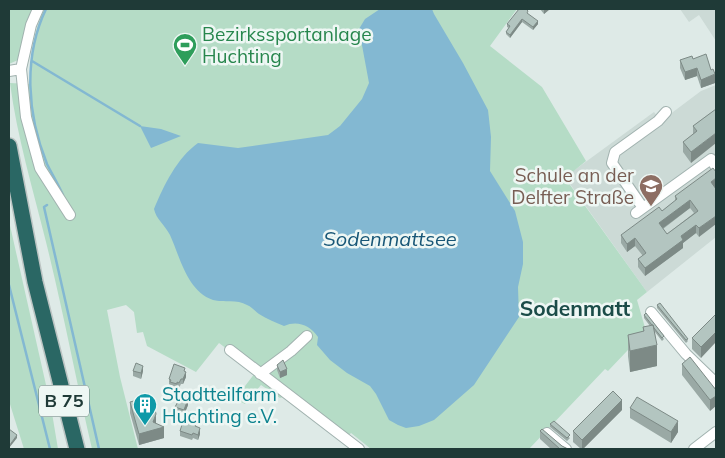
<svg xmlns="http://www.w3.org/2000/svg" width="725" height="458" font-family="Mulish,sans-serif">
<rect width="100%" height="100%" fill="#deeae7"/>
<path fill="#ccdad6" d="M680,9H716V41L699,15L689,22Z
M716,85V237L647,292L565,177L654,112L661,121L701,91Z"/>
<path fill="#b5dcc6" d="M9,9H34L18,60L9,64Z
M44,9H517L490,46L542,87L586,161L565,178L647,292L637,300L646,331L608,371L605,369L529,449H371L351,433L343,441L285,396L280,398L261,385L245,404L235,399L255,373L239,358L219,343L196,372L147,346L143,332L137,333L134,312L126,305L107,310L120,377L138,449H92C76,380 63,310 46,242C33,189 17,137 10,83L30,84C31,57 33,33 44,9Z
M9,221L51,407L58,449H24L9,401Z"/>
<path fill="#83b8d2" d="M380,9H432L434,14L463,63L488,110L491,137L490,171L515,211L523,242V264L518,287L519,317L474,385L434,420L419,426L406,428L398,425L389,420L376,394L370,386L347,373L330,360L317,345L318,337C310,325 297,320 284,326C275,322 267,319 259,314C255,311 252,307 247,305C237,299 224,303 213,300C187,291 180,257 170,235C165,225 156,219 154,209C164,185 177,158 198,143L238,148L328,135L340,126L362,99L369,83L359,29L365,19Z
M140,126L161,129L181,136L151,148Z"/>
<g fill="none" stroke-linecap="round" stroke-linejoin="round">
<path stroke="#83b8d2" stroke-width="2.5" d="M46,9C23,57 27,115 47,164C52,174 58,184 63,195L62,196
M32,61L140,126
M47,205L44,207L99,449
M9,285L50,449"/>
<g stroke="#a1b2af" stroke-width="12">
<path id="minor" d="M38,9L31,25L21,69L26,117L40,168L70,215
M9,71L21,69
M643,208L612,163L615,152L658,121L666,112
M636,213L711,159L716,167
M651,312L686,354L716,383
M230,350L359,449
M260,374L291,351L307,336
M547,433L566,449
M694,449L716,432"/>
</g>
<g stroke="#bcc4c3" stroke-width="18">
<path id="highway" d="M9,146L35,282L77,449"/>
</g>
<use href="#minor" stroke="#fff" stroke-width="10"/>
<use href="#highway" stroke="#2a6764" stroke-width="15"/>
</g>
<path fill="#9aa9a5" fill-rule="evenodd" d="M540,9H550L544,14Z
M528,13V14L538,24L533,30L522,22L510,38L506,34V32L509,28L507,27V24Z
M693,59L715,83L701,88L697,76L685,80L680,68V60Z
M716,109L691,163L683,152V142L693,135V126Z
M715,187L699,237L696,233L683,243V248L645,276L638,267V259L643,256L635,246L627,252L621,243V235L662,211L675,201V196ZM690,208L694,213L667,234L663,229Z
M657,305L688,341L686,343L657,308Z
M716,314L701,358L692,349V338Z
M644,315L664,339L662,341L655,332L657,366L630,372L628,356V335L643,332V327L650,326L644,318Z
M682,364L716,390L710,411L682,375Z
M277,365L287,375L280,378L277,370Z
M133,371H143L141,379L133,376Z
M185,372L186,377L183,384H181L179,388H177V390L170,387V385L169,384V379Z
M130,402L156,423L164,438L139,445L130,413Z
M188,405L184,415L175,412V407Z
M630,408L678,432L671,443L630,418Z
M622,410L583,449H581L573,442V431Z
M550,424L570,438L567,441L550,427Z
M197,427L200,434L198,440L193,438L192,440L180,436V431Z
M540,431L562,446L568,449H551L540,439Z"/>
<path fill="#7d8a86" d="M544,9H550L544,14Z
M522,19V22L510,38V35Z
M538,21V24L533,30V27Z
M697,68V76L685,80V72Z
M715,74V83L701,88V80Z
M716,133V143L691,163V152Z
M716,178V186L711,190V182Z
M690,200V208L659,231V223Z
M716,216V224L699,237V228Z
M696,225V233L683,243V248L645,276V268L681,236Z
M635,238V246L627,252V244Z
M716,332V342L701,358V347Z
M657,345V366L630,372V351Z
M143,366V371L141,379V373Z
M287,369V375L280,378V372Z
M186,372V377L183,384V379Z
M716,396V406L710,411V400Z
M188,399V405L184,415V410Z
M622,400V410L583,449H582V440Z
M156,414V425L164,427V438L139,445V434L153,422Z
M678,421V432L671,443V432Z
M200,428V434L198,440V435Z
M17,435V438L9,448V446Z"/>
<path fill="#b3c5c0" stroke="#7d8a86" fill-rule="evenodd" d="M519,9H526L528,11L527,13L538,21L533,27L522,19L510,35L506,32L510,26L507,24Z
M706,54L711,70L713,69L715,74L701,80L697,68L685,72L680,60L692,56L693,59Z
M716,109V133L691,152L683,142L697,131L693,126Z
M713,168L716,172V178L711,182L716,189V216L699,228L696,225L681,236L683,240L645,268L638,259L646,253L635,238L627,244L621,235L659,207L662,211L677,199L675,196ZM690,200L698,211L667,234L659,223Z
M660,303L688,339L686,340L657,305Z
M646,313L664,336L662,338L654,328L653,325H652L644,315Z
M716,314V332L701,347L692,338Z
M653,325L657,345L630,351L628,335L644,331L643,327Z
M690,357L716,390V396L710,400L682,364Z
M283,360L287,369L280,372L277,365Z
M136,363L143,366L141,373L133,371Z
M174,364L185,368L184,371L186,372L183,379H181L179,383L177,382V384L170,382L171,380L169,379Z
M613,391L622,400L582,440L573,431Z
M152,396L156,414L153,422L164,427L139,434L130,402Z
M181,396L188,399L184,410L175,407Z
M637,397L678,421L671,432L630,408Z
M184,418L197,422L195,426L200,428L198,435L193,433L192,435L180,431Z
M554,421L570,435L567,438L550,424Z
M9,429L17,435L9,446Z
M542,429L562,446L568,449H560L540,431Z"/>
<defs>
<g id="stadium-pin" transform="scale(1.25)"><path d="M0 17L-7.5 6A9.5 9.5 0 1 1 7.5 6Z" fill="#2e9e5b" stroke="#eef7f4"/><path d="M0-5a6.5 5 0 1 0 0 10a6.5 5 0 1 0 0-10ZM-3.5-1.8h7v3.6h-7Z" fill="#fff"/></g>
<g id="school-pin" transform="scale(1.25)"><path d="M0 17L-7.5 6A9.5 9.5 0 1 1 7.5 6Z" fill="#8d6e63" stroke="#eef7f4"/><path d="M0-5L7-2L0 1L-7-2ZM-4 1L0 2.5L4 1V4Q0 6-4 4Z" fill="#fff"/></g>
<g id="building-pin" transform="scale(1.25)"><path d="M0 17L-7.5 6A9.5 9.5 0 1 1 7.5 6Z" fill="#0f9aa8" stroke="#eef7f4"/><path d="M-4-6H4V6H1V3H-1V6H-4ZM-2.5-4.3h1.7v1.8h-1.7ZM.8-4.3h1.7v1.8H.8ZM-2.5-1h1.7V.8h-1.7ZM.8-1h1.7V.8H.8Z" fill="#fff"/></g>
</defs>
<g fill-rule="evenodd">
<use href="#stadium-pin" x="185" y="45"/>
<use href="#school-pin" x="651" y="186"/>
<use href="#building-pin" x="145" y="405"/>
</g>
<g text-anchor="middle" stroke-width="5" stroke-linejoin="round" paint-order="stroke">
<rect fill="#eef7f4" stroke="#5d7370" stroke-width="1" x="39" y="385.5" width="50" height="31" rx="4"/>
<g font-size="18" font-weight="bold" fill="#1f3a37">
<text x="64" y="407">B 75</text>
</g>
<g font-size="19" fill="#27864d" stroke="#eef7f4" text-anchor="start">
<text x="202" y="41">Bezirkssportanlage<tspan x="202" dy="22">Huchting</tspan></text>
</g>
<g font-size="19" fill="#785e54" stroke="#eef7f4" text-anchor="end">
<text x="634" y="182">Schule an der<tspan x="634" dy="22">Delfter Straße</tspan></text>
</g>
<g font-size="19" fill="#0d838f" stroke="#eef7f4" text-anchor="start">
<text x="162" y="401">Stadtteilfarm<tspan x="162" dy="22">Huchting e.V.</tspan></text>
</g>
<g font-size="20" font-style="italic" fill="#185777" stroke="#eef7f4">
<text x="390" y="246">Sodenmattsee</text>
</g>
<g font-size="21" font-weight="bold" fill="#1b4c48" stroke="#eef7f4">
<text x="575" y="316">Sodenmatt</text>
</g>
</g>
<rect width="725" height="458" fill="none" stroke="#1f3a37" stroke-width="20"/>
</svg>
